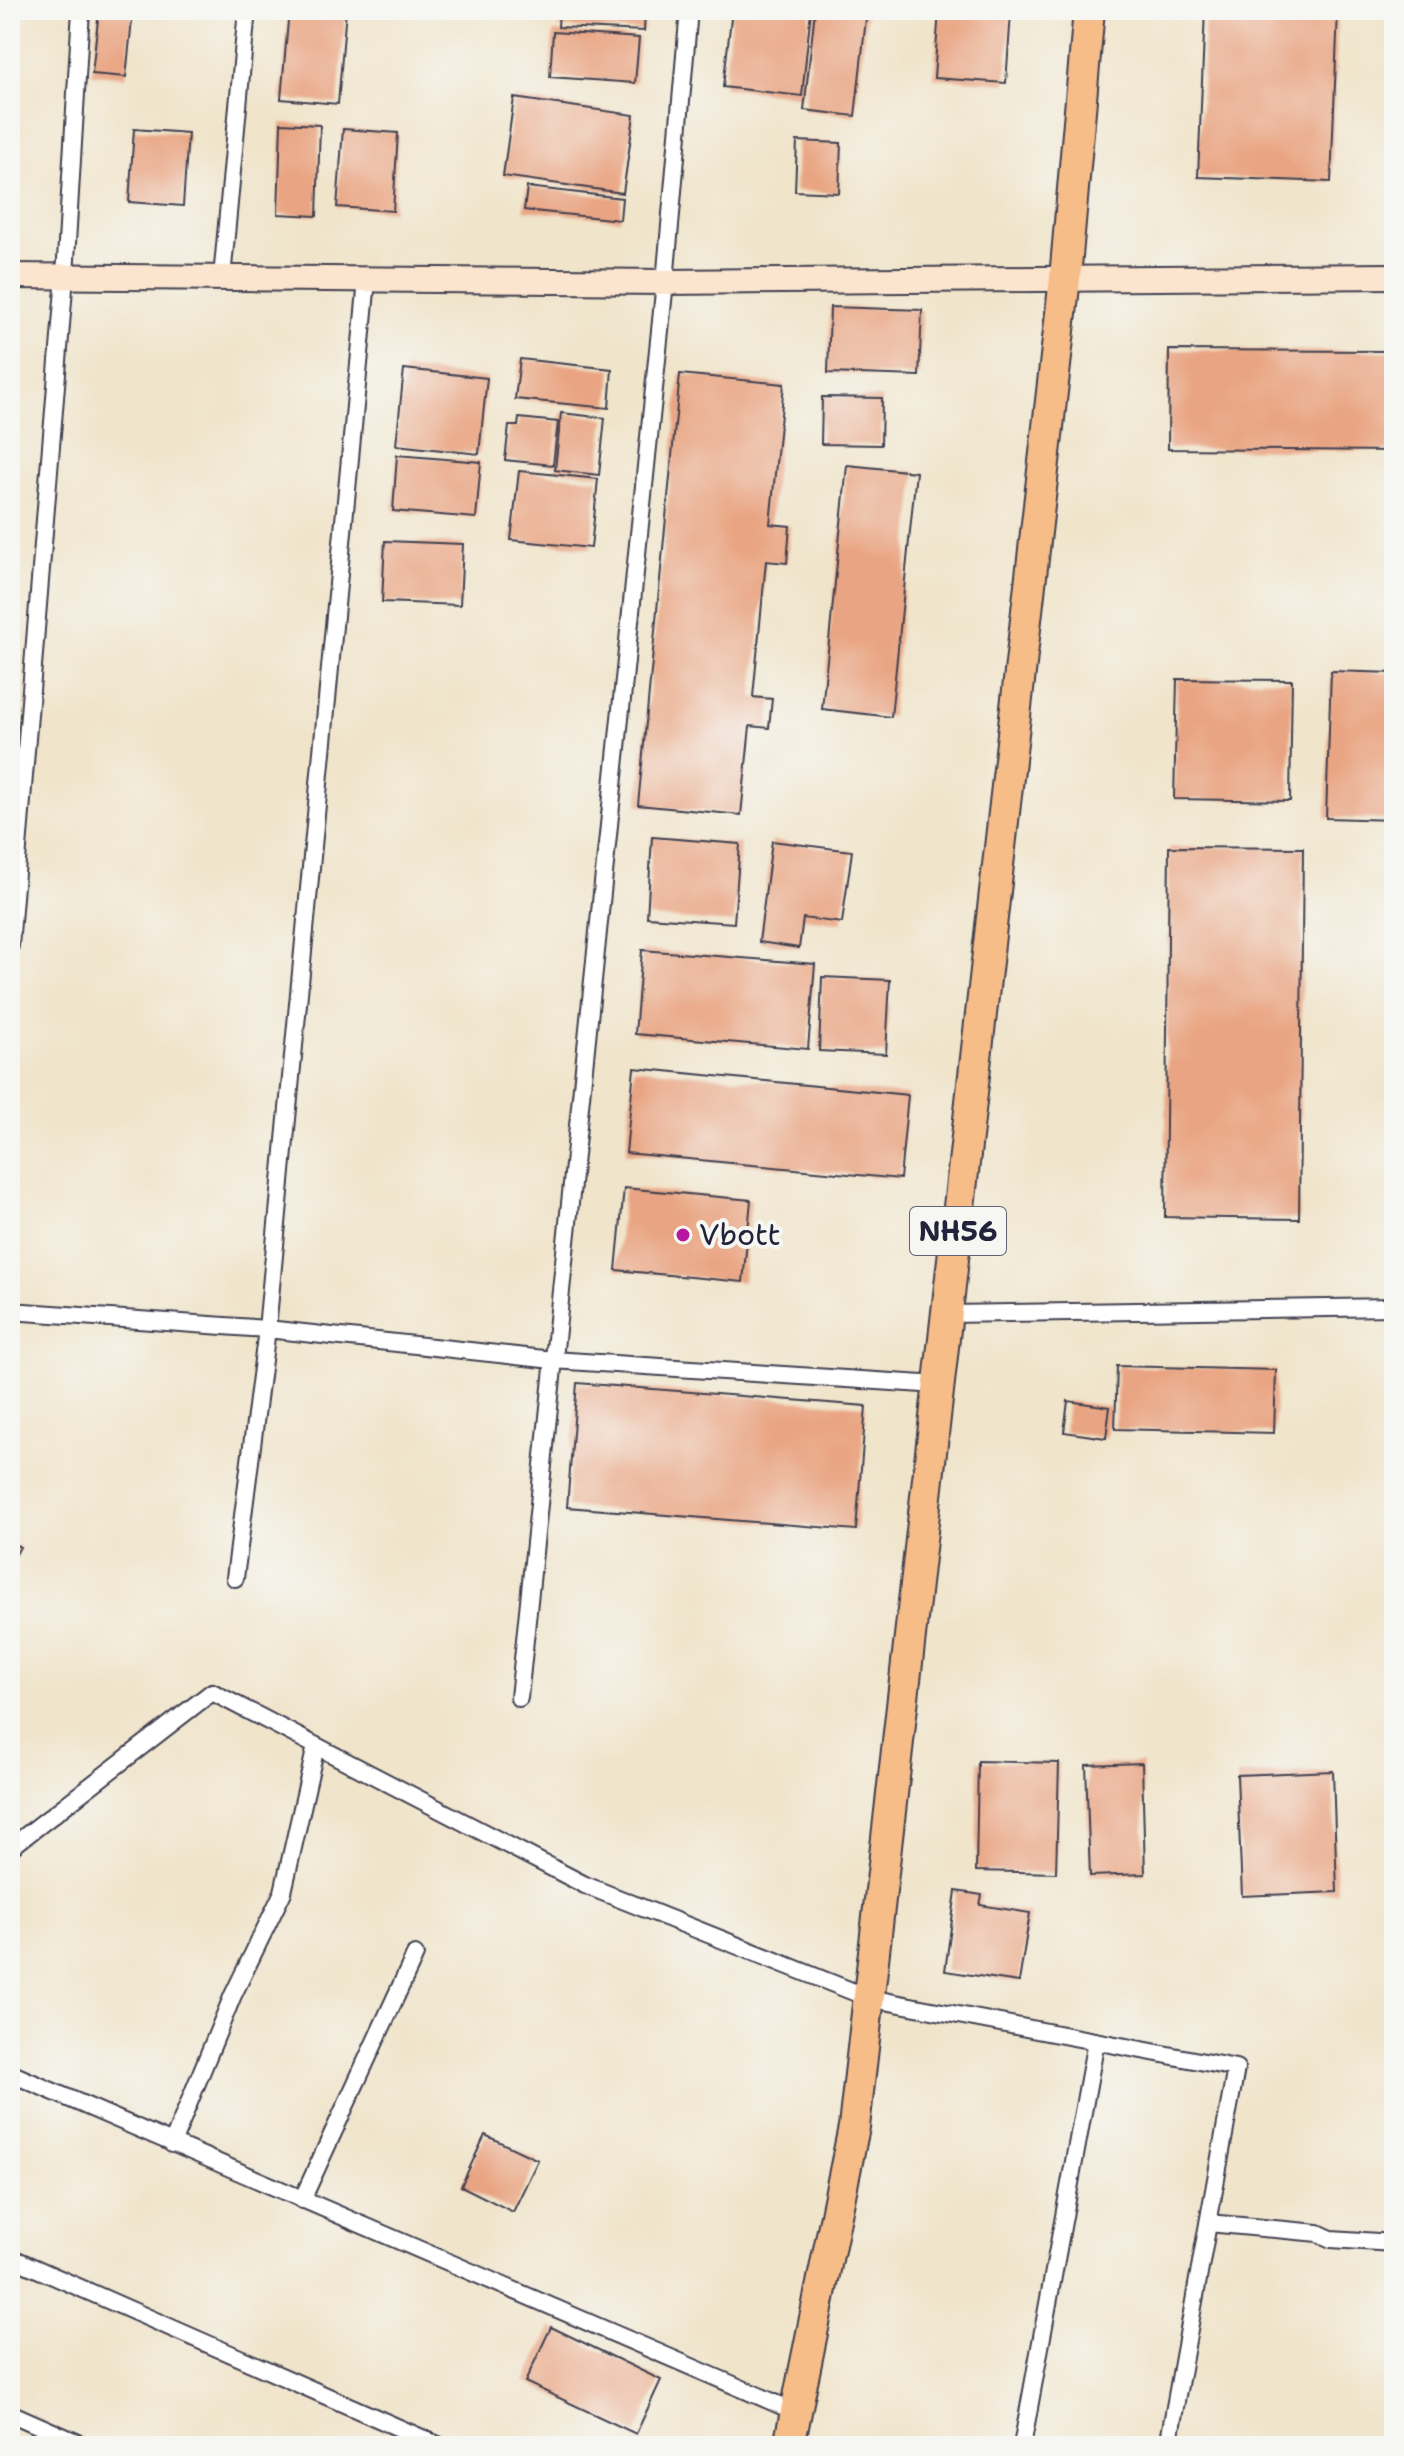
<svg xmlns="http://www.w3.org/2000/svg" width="1404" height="2456" font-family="'Shantell Sans',sans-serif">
<rect width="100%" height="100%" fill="#f6f6f2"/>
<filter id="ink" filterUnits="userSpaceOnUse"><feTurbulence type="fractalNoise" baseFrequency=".0125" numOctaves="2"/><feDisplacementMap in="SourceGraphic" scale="16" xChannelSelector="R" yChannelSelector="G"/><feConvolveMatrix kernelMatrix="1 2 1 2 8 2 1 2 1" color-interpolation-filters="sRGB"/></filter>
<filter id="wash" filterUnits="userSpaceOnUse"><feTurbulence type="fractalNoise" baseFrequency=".006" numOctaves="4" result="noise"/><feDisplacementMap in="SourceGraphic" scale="32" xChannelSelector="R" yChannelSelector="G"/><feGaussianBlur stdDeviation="1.8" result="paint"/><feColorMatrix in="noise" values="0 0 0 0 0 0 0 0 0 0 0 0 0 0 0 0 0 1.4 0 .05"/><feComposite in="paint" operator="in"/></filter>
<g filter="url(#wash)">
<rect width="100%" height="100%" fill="#f0e4ca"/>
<g id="blocks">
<path fill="#e9a583" d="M99,10H133L126,77L92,74Z
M289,10H346L338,104L281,99Z
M559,10H645L644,31L558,27Z
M732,10H811L802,96L723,87Z
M815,10H867L855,116L804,110Z
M939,10L1011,13L1006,83L934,78Z
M1205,10H1338L1331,182L1198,177Z
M553,32L639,38L635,83L550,77Z
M514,98L634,115L623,193L503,176Z
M281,123L320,125L317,216L278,214Z
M134,129L188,133L183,206L129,202Z
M343,129L398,133L393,211L337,207Z
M797,141L841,143L839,193L795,191Z
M527,187L622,198L620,220L524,210Z
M830,307L922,310L919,376L828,373Z
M1169,350L1390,351V380H1394V451L1168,449Z
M520,359L612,369L609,408L515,399Z
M404,369L487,378L479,454L396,445Z
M680,374L784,384L770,524L790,526L787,563L766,561L753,697L772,699L769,728L750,726L741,815L638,805Z
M822,397L882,398L881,445L821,444Z
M561,413L605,418L599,475L555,470Z
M519,418L558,422L553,465L505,460L509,426H518Z
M397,455L481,462L476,518L393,511Z
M847,465L916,472L891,717L822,709Z
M519,471L598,479L591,548L511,540Z
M385,541L463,544L460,605L382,602Z
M1331,671L1394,673V820L1326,818Z
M1177,679L1292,680L1290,801L1174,799Z
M652,837L740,844L734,923L647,917Z
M772,841L852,851L842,923L803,918L799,948L759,942Z
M1169,847L1303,848L1299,1219L1165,1217Z
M642,950L815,964L808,1049L635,1034Z
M822,977L890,980L886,1054L819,1051Z
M634,1068L908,1095L900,1179L626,1153Z
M624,1188L751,1200L743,1282L616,1270Z
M1117,1366L1276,1370L1274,1433L1115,1429Z
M577,1383L866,1406L856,1530L567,1507Z
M1068,1401L1110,1407L1106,1438L1064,1432Z
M10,1542L20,1547L15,1556L10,1553Z
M978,1761L1059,1763L1056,1873L976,1871Z
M1142,1763L1145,1874L1090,1876L1086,1765Z
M1333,1771L1337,1892L1242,1896L1237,1775Z
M956,1891L982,1895L980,1905L1030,1913L1019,1982L945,1971Z
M485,2135L538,2160L513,2212L461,2186Z
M551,2327L661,2380L636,2434L525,2382Z"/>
</g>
</g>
<g filter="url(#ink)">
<use href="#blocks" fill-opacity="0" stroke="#413f50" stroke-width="2"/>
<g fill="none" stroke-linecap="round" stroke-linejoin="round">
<g stroke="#413f50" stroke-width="20">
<path id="street" d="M222,278L247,10
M367,280L267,1329L553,1360L939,1385
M10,946L65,276L81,10
M10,1311L267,1329L235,1578
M949,1314L1394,1307
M519,1698L665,282L689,10
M10,1848L212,1692L585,1885L869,1998L1236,2068L1168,2446
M10,2073L796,2412
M172,2144L233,1995L283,1892L316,1746
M302,2200L415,1955
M1208,2223L1318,2233L1331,2239L1394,2243
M10,2257L440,2446
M10,2413L85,2446
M1022,2446L1096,2041"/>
</g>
<g stroke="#413f50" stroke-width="28">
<path id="secondary" d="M10,276L665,282L1394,276"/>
</g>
<g stroke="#413f50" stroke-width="34">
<path id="highway" d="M789,2446L854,2127L1065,278L1089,10"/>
</g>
<use href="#street" stroke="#fff" stroke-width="16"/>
<use href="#secondary" stroke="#fce5cf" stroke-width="24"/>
<use href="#highway" stroke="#f7bd88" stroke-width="30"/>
</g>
</g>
<circle fill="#b5179e" stroke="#f6f6f2" stroke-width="3" cx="683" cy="1235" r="8"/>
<g text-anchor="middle" stroke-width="8" stroke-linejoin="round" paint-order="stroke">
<rect fill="#f6f6f2" stroke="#626272" stroke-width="2" x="910" y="1207" width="96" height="48" rx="6"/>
<g font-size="28" font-weight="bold" fill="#22223b">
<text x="958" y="1241">NH56</text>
</g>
<g font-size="30" fill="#22223b" stroke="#f6f6f2" text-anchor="start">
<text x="699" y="1245">Vbott</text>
</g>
</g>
<rect width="1404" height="2456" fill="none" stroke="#f6f6f2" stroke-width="40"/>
</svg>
